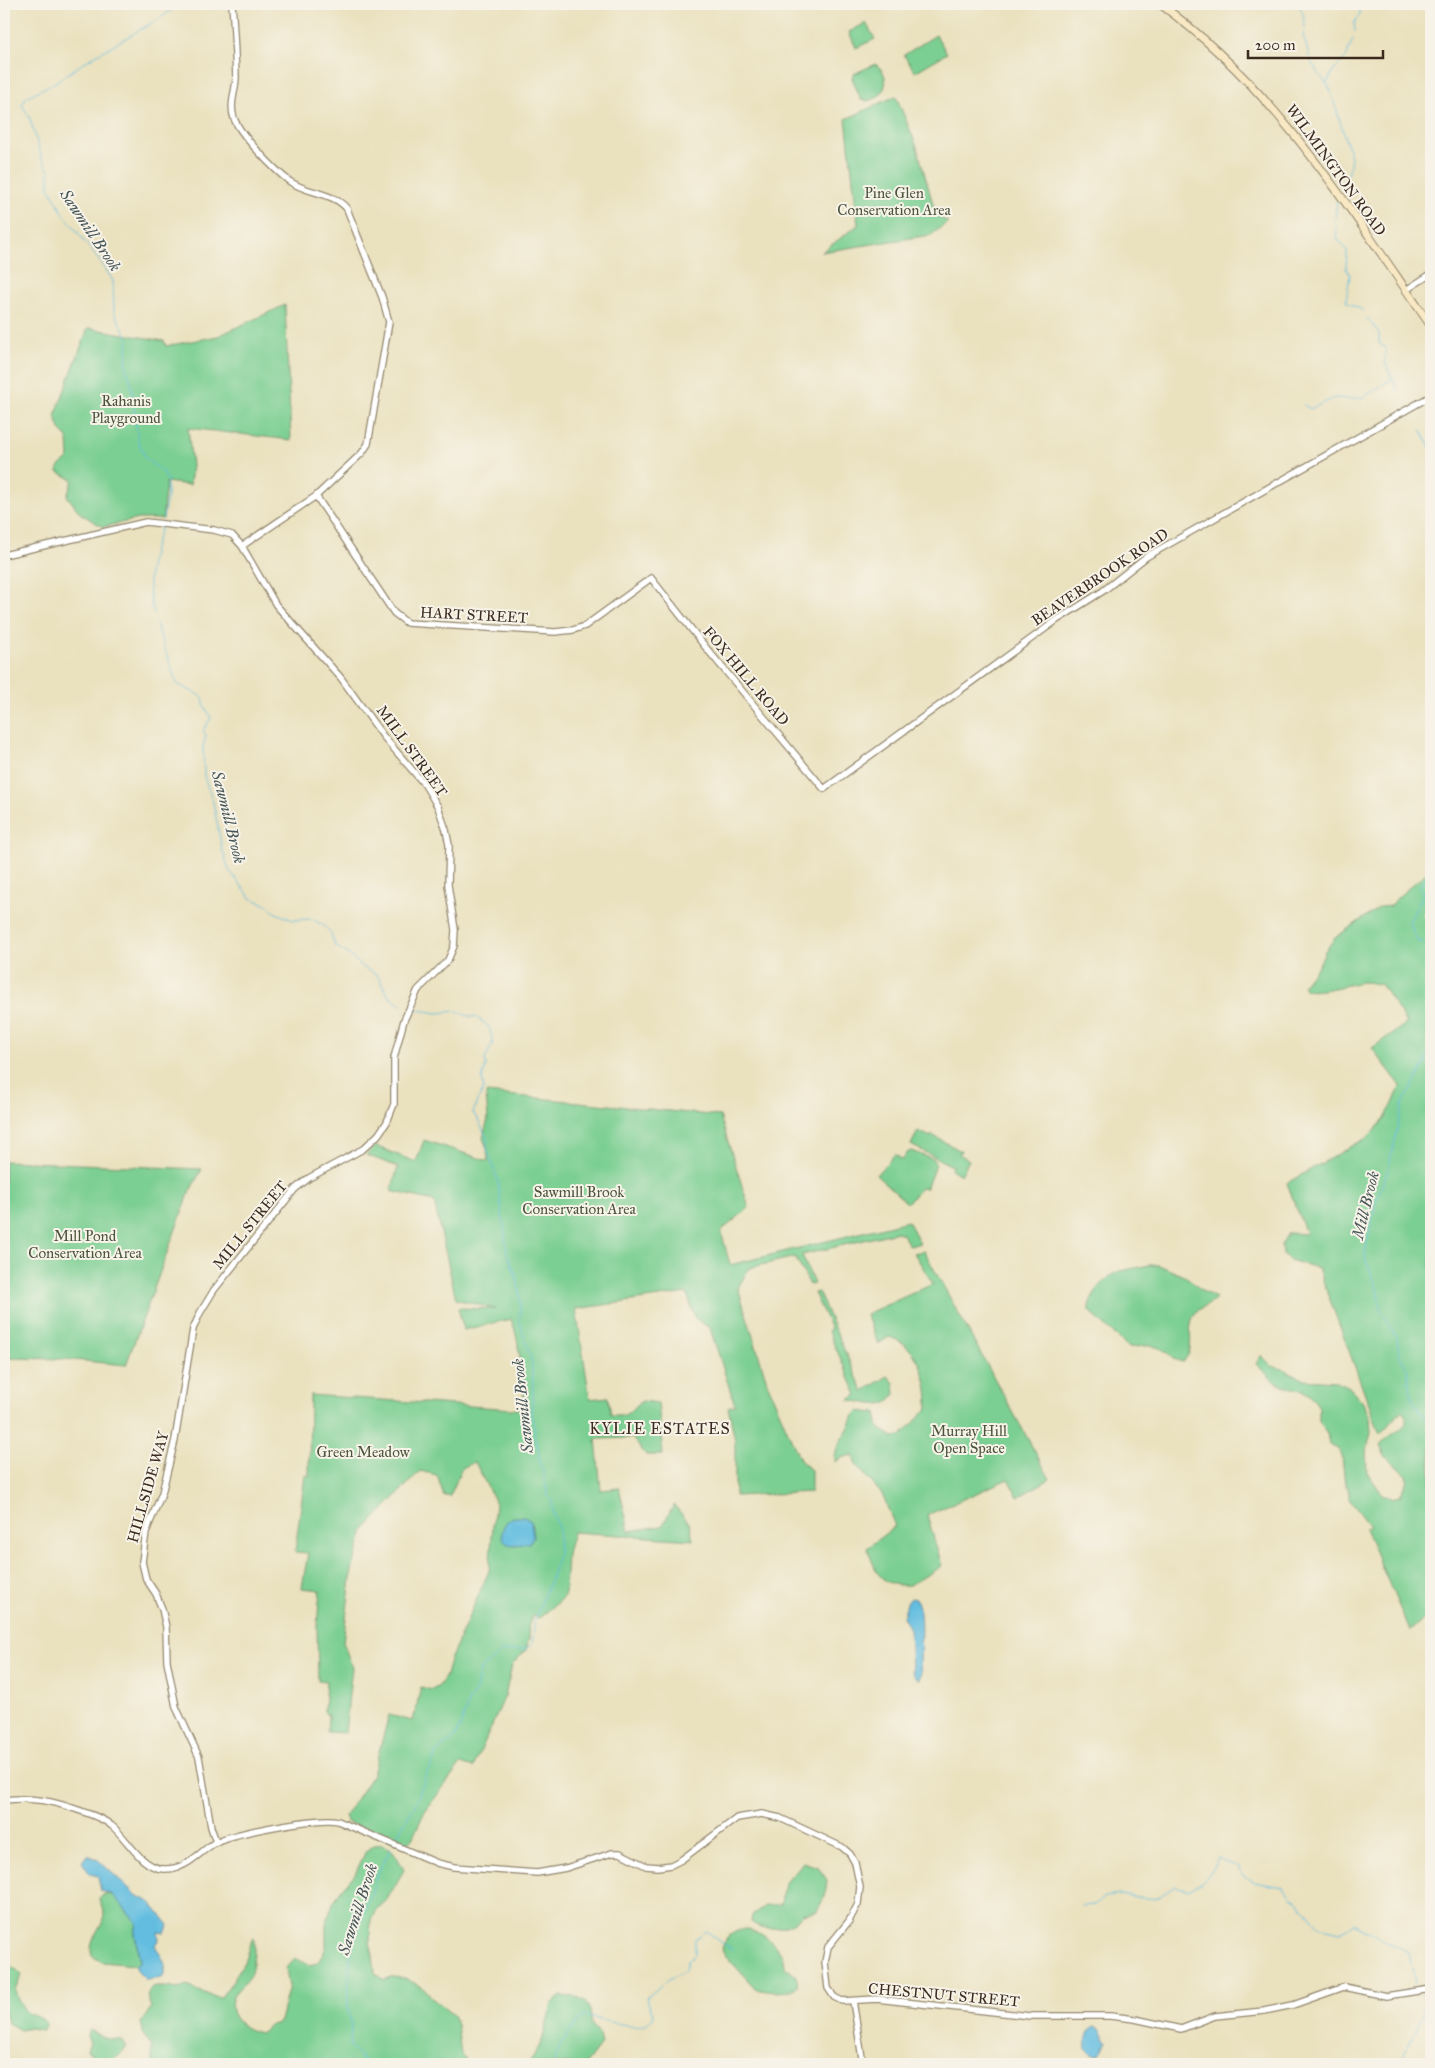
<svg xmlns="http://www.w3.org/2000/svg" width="1435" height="2068" font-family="'IM FELL Great Primer',serif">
<rect width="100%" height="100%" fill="#f7f3e8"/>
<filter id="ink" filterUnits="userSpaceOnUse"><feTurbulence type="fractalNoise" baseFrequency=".02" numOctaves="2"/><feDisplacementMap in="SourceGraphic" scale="10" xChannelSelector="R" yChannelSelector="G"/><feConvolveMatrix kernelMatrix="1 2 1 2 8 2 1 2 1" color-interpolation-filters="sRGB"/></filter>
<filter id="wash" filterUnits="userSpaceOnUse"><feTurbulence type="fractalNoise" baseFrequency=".0096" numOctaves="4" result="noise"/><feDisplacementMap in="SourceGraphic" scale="20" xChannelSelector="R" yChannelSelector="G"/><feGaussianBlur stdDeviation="1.12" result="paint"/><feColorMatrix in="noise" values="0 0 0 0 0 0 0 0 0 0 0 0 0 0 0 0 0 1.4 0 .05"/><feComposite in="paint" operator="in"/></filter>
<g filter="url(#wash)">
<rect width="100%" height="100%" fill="#eae1be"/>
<path fill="#7bcf93" stroke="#5b7c58" d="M866,23L875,39L856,48L849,32Z
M936,35L947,53L915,72L904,55Z
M875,64C895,76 884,105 861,100L852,78L854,74Z
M896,96L917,147L936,215L948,222L931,235L822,252L858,225L846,119Z
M285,305L291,440L188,428L192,466L190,485L166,482L163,510V519H138L103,527L81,514L67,496L73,480L58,472V467L69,458L68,438L61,431L55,416L88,328L164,341L166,346L218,336Z
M1431,869V899L1423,914L1426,923L1431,930V1377L1429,1380L1431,1381V1612L1410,1631L1365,1529L1370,1526L1350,1500L1348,1488L1345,1484L1342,1456L1339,1450L1329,1444L1327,1433L1319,1421V1407L1312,1397L1303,1390L1283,1386L1275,1382L1256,1364L1260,1357L1262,1356L1272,1366L1285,1370L1303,1379L1337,1381L1350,1388L1362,1401L1370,1417L1371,1432L1366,1453L1367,1472L1382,1494L1392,1498L1400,1496L1408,1480L1407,1476L1385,1456L1380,1445C1388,1432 1417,1429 1402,1410L1380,1434L1318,1268L1290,1260L1282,1254L1281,1245L1288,1233L1306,1234L1287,1183L1368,1137L1385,1119L1401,1086L1372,1048L1407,1023L1381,984C1375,984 1370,982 1364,982C1351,983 1315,995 1305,989L1303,985L1319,965L1325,951L1336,937L1380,907L1391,906L1398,897Z
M486,1093L720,1116L749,1208L721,1231L730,1265L908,1221L920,1243L910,1246L902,1234L897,1232L802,1255L814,1284L810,1285L795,1257L749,1268L738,1288L768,1385L800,1460L811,1470V1492L735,1496V1440L728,1407L735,1405L709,1325H705L695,1318L687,1293L576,1309L590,1399L608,1397L611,1415H625L642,1401L658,1403L663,1455H646L632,1438L596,1439L601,1490L619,1488L629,1531L662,1526L674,1505L690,1524L693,1540L573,1532L567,1553L565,1594L561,1600L539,1618H535L533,1614L528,1627L529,1638L526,1650L512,1665L505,1696L473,1768L461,1764L425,1811L412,1839L403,1845L347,1822L345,1816L373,1774L389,1715L413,1721L421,1687L432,1690L439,1686L446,1676L450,1660L489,1571L495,1502L475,1462L462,1468L450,1496H444L437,1475L420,1471L364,1530L352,1570L343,1642L352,1667L345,1733L327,1732L328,1716L324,1711L326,1681L318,1680L317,1627L320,1590L302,1588L308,1553L295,1552L305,1475L309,1476L310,1395L527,1410C519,1380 523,1348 511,1319L464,1330L458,1308L495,1309L456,1299L434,1201L391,1191L398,1167L366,1155L375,1146L416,1162L424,1140L488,1161L487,1148L483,1138L488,1119Z
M918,1131L931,1137L932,1135L961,1151L959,1154L969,1160L961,1175L951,1169L952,1166L911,1145Z
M911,1151L933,1159L936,1164L926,1188H921L907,1203L876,1175L895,1154L902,1160L907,1153Z
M4,1161L202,1169L191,1189L178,1223L126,1365L63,1359L4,1358Z
M924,1251L1050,1479L1018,1497L1008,1479L927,1515L942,1566L910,1585C879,1587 877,1573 867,1548L895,1526L882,1494L856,1465L853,1455L841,1458L835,1462C834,1448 841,1440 848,1429C852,1422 852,1416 858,1411L876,1413L879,1428L893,1437L901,1436L928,1408C929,1380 918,1344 889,1337L878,1344L866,1314L933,1284L914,1253Z
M1150,1265H1159L1188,1278L1202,1291L1216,1298C1210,1306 1198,1306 1193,1317C1186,1333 1197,1351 1182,1362L1173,1359C1167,1349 1155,1345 1143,1346C1137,1346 1134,1349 1127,1346L1089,1311C1087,1299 1104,1279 1115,1273C1117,1271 1145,1266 1150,1265Z
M818,1292L863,1391L888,1376L894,1383L895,1394C885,1411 865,1402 849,1400L857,1395L828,1331L831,1329L814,1293Z
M374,1845C392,1842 397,1857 404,1870L386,1901L376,1910L371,1919L370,1942L373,1956L375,1973L384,1980L391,1977L405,1978L425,1989L433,1999L453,2015L457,2025L461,2054L466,2060V2064H152V2046L144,2036L141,2023L151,2008L147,1996L151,1988C162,1985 175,1990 186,1986L212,1996L221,1997C230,1986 236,1975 243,1964C248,1955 247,1946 254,1938C255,1947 253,1968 250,1976C246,1983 239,1987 235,1993C223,2013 242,2031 262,2033L270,2025L276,2024L280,2021L289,1986L286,1968L295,1958L309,1965L318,1963L326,1947V1924L333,1903L341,1890L355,1874L366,1851Z
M803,1862L818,1867L827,1880L825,1896L817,1911L802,1914C793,1929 765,1933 751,1922L752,1915L765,1906L781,1904L784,1883L793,1875Z
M105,1894L113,1895L137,1923L135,1934L140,1962L135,1965L102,1962L92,1956C87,1939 104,1929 104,1913C104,1907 100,1903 99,1898Z
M745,1929C762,1929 785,1951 785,1967L796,1976C797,1980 799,1985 795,1988C790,1994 762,1992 755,1988L725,1955L722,1949C725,1937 733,1931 745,1929Z
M4,1964L17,1970L22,1975L15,1990L18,2000L26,2012L42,2019L47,2024L43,2030L30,2028L20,2030L8,2023L4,2008Z
M561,1996L575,1997L585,2002L590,2010L592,2025L598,2032L601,2044L586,2064H529L542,2041L552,2004Z
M90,2030L107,2039L120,2040L127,2046L119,2056L107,2062H104L87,2051L90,2043L87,2036Z"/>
<path fill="#62bde0" stroke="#4e747f" d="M514,1517H524L531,1521L533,1538L529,1543C524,1544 514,1546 508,1544C496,1538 504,1520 514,1517Z
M911,1598L916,1599C925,1616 918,1654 921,1674L920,1680L915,1677L912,1672L910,1629L903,1617L907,1603Z
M86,1856H90L97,1859L136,1895L150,1902L169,1925L165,1933L158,1932L159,1940L155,1945C161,1958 170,1964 162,1978L146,1980L138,1972L135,1965L140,1962L135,1934L137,1923L113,1895L101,1891L98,1876L90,1874L82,1862Z
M1094,2026L1100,2029L1108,2042L1099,2055L1091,2054L1087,2050C1086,2041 1086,2032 1094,2026Z"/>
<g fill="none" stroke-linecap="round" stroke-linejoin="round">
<path stroke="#62bde0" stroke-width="1" d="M1298,4L1303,13L1305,28
M1355,31L1354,23L1360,15L1359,4
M1305,32L1303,35L1311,62L1330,89L1351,157L1349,171L1342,188
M1327,83L1333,71L1346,57L1353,39
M1335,221L1337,200
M1336,227L1337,238L1347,251L1346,268L1350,275L1346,301C1351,307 1357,305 1363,311
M1367,318L1379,333V344L1386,348L1385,362L1397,389
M1304,405L1310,409L1335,398L1349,399L1364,397L1393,378
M1421,429L1431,448
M163,519L167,497V480L163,472L146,459L138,441L131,382L126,367L128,338L114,312L113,281L105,268L63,213L49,187V171L42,159L29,116L22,105L26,97L54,83L94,56L159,19L180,4
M154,614C144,580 150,560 161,527
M156,624L177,684L203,697L204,705L211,718L203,731L206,735L203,747L204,776L213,802L222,849L229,870L251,898L267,905L276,913L293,920L312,919L323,925L331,933L335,946L348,954L363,967L378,976L389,997L401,1005
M1431,877L1424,879L1420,886L1423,895L1409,922L1417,941L1426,944L1431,950
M1431,1047L1425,1064L1403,1103L1388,1170L1376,1201L1365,1253V1259L1376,1284L1381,1311L1397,1338L1399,1354L1407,1369L1412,1398L1421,1412L1431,1423
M394,1841L416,1803L427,1773L438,1751L455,1737L460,1727L469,1700L476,1691L480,1670L501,1652L524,1649L532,1645L535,1618L554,1571L558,1554L559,1530L553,1513L552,1501L548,1495L543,1471L539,1462V1450L534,1437L535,1431L531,1415L533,1394L532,1362L520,1323V1296L517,1278L507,1253L498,1181L487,1149V1139L477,1117L473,1114L477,1101L484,1089L482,1080L486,1065L485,1060L493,1042L489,1027L476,1017L468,1016L457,1011L437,1013L413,1009
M1081,1906L1094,1905L1105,1897L1120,1895L1156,1899L1175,1886L1188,1890C1204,1882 1212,1874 1217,1858L1238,1867L1242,1875L1254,1882L1282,1887L1291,1898L1297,1900L1319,1927L1340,1932L1354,1923L1383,1940L1409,1952L1415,1983
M363,2064V2060L352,2049L350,2045L351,2022L348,2008L350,1954L377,1875L391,1848
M554,2064L561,2043L584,2015C595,2019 631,2028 642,2025C648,2024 651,2020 654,2015L646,1998L669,1979L685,1971L687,1961L695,1955V1939L706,1931L732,1950
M1399,2064C1402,2054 1408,2048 1411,2039C1417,2027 1420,2015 1427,2003L1424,1996L1420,1994"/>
</g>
</g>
<g filter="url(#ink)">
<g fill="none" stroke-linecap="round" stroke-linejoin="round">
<g stroke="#92866e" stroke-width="8">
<path id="tertiary" d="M232,4C234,28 235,52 236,77C236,90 229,105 234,118C239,134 276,171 289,181C307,194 334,192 347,209L382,297L389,322L368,444L362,453L316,496L242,546
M1406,290L1431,274
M316,496L394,613L407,623L555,632L573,630L585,626L651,578L707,649L824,789L1057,620L1103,591L1146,557L1431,396
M4,555L146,522L214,530L232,535L242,546L276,605L341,678L383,736L425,785L438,807L446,830L449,845L448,885L455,930L454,946L448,960L418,990L404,1020L394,1058V1104L387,1122L378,1135L363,1149L309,1178L295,1189L214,1290L200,1313L193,1329L175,1440L162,1493L146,1532L142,1562L146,1579L156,1594L162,1609L166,1627L167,1661L176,1707L199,1757L211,1827L216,1842
M4,1800C34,1797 53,1801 81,1811C92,1815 103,1818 112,1826C128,1839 140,1867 163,1869C188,1870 197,1853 216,1842C234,1833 320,1816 338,1821L437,1863L454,1867L537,1873L566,1868L612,1853H620L646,1866L658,1867L671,1865L681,1860L737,1818L762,1814L780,1818L842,1847L850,1854L855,1863L860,1887L858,1904L849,1921L828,1947L825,1962L828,1988L834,1997L842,2001L877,1999L1030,2016H1110L1135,2019L1181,2029L1215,2016L1264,2011L1293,2005L1344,1987L1386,1996L1431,1989
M853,2001L863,2064"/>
</g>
<g stroke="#92866e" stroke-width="9">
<path id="secondary" d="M1160,4C1276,88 1350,210 1431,326"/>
</g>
<use href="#tertiary" stroke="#fff" stroke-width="5.5"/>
<use href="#secondary" stroke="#f8e8c3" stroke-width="7"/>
</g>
</g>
<g text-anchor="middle" stroke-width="4" stroke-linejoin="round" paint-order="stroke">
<g font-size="15" fill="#3b2a1e" stroke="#f7f3e8">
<text transform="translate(1336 170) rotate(54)" y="5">WILMINGTON ROAD</text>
<text transform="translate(1100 577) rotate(-34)" y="5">BEAVERBROOK ROAD</text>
<text transform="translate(474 615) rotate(3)" y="5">HART STREET</text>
<text transform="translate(746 676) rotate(50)" y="5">FOX HILL ROAD</text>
<text transform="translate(412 751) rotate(54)" y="5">MILL STREET</text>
<text transform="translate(250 1225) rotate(-51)" y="5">MILL STREET</text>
<text transform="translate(148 1487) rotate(-74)" y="5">HILLSIDE WAY</text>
<text transform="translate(944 1995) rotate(5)" y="5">CHESTNUT STREET</text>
</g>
<g font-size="15" fill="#4b533b" stroke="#f7f3e8">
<text x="894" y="198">Pine Glen<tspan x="894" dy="17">Conservation Area</tspan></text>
<text x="126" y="406">Rahanis<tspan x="126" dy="17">Playground</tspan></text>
<text x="579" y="1197">Sawmill Brook<tspan x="579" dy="17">Conservation Area</tspan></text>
<text x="85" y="1241">Mill Pond<tspan x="85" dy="17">Conservation Area</tspan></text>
<text x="969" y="1436">Murray Hill<tspan x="969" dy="17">Open Space</tspan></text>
<text x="363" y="1457">Green Meadow</text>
</g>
<g font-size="16" font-style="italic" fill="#475658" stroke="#f7f3e8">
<text transform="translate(91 230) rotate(56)" y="6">Sawmill Brook</text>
<text transform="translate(229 817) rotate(76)" y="6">Sawmill Brook</text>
<text transform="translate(1365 1205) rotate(-76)" y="6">Mill Brook</text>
<text transform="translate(522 1406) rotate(-96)" y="6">Sawmill Brook</text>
<text transform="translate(357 1909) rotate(-72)" y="6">Sawmill Brook</text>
</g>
<g font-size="16" letter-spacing="1" fill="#3b2a1e" stroke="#f7f3e8">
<text x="660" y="1434">KYLIE ESTATES</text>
</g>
</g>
<rect width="1435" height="2068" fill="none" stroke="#f7f3e8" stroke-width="20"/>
<path d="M1248 50v8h135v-8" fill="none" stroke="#3b2a1e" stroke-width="2.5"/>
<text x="1255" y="50" font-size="15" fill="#3b2a1e" stroke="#f7f3e8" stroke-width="4" paint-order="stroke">200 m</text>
</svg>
